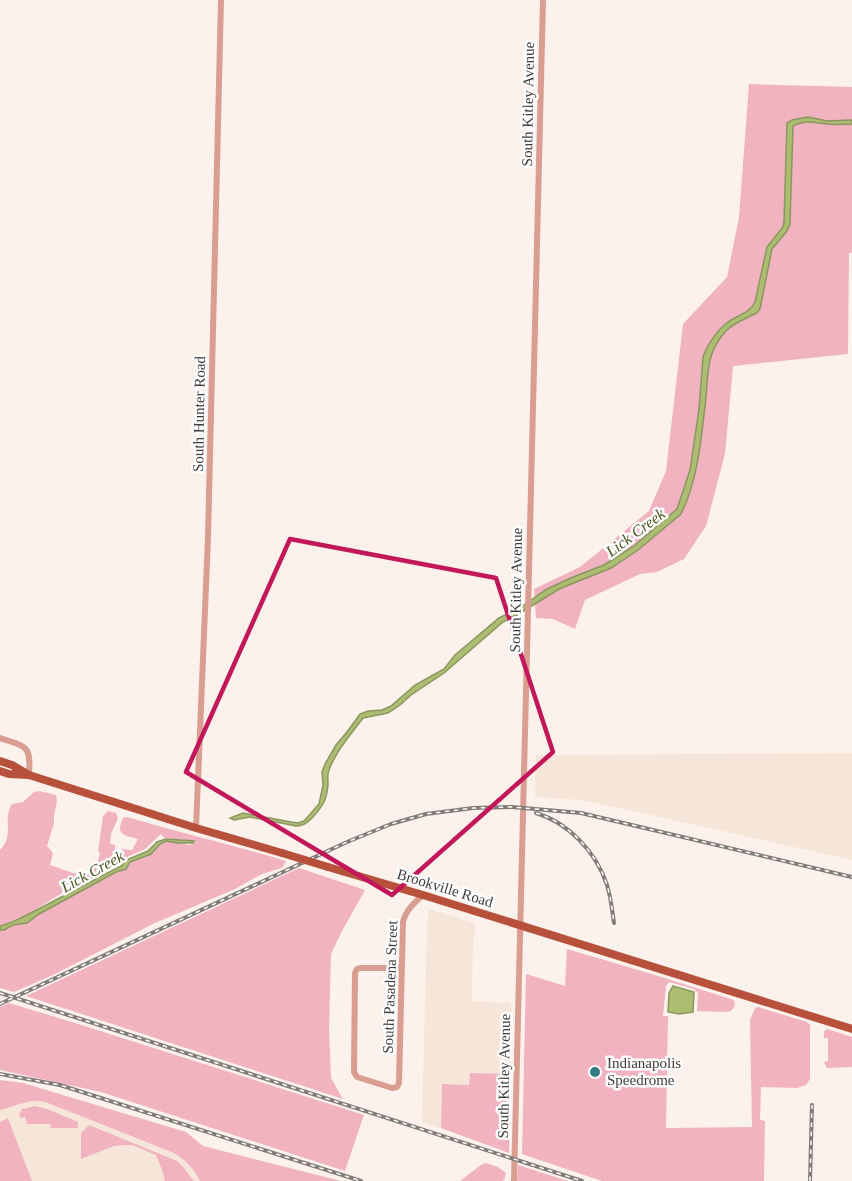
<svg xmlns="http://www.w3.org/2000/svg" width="852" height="1181" font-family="'Times New Roman',serif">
<rect width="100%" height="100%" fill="#fcf2eb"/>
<path fill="#f6e6d9" d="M852,753V860L610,806L580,800L535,797L536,755Z
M429,909L475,923V935L473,940L472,1001L511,1003V1074L470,1073V1085L442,1084L441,1128L422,1122L427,924Z
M0,1086L28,1094L189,1158L208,1181H0Z"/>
<path fill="#f1b3c0" d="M749,84L852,87V253H849L848,354L733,366L725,454L706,526L684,559L657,572L640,574L585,600L575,629L553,619L536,618L534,589L580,567L649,511L666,471L683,324L727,277L739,217Z
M39,791L56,795L57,801L54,815V823L47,846L53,853L50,865L73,873H88L97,864L100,853L98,852L103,816L108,811L116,813L118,818L111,834L110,844L115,845V852H121L122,849L132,850L138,839C124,835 115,836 123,818L127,817C180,833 234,845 286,861L282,868L262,874L235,889L155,923L53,975L14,992L0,988V930H4L13,925L27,923L39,914L116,872L126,869L130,862L150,854L160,844L166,840L189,845L193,844L194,842L186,840L164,838L161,834L145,849L114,863L104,869L97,876L59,895L25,916L11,921L5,925L0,926V850C15,835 2,819 12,804L23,802L34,792Z
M299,868L365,890L342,931L331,954L329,1028L331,1078L343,1099L26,996Z
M567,949L655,975L734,1000L735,1005L731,1011L724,1012L697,1011L698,993L694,989L669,982L666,986L663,1016H668L666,1128L752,1127L750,1020L755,1008L758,1007L807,1022L810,1025V1079L806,1085L797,1088L761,1087L760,1120L765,1121L764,1181H602L522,1154L526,974L565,986Z
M9,1003L75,1023L364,1115L345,1171L101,1092L0,1070V1007Z
M827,1029L852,1037V1067L827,1068L824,1062L828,1061V1038H824V1031Z
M470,1073L511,1074L509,1153L441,1128L442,1084L469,1085Z
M0,1080L23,1083L186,1132L203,1146L341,1181H200C194,1169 186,1160 174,1153L48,1103C31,1097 17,1106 0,1110Z
M35,1106L47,1109L78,1122V1128H51L50,1124H27L25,1117L21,1118L19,1115L22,1109Z
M8,1118L32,1181H0V1122Z
M89,1125L177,1161L183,1167L194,1181H165L162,1170L156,1155L132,1145H125L114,1146L81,1159V1133Z
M486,1163L498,1167L506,1173L504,1180L502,1181H460L481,1165Z
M518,1165L568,1181H517Z"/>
<path fill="#acbd71" stroke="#8b9660" stroke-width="1.5" d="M808,117L827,121L852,120V124C844,124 835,125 827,124C815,123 805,119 793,126L790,224L787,231L772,249L760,309L757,313C748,317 731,325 725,332C704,356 709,377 705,406C701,442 697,482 681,514L638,550L611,568L559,589L517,615L503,622L444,673L411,695L400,705L388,713L363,718C351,734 336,751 329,770C327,775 328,779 328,784C327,800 323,806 312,818C307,823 303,826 296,826L250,817L234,820L230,818L243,813L291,822L298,823L304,821L319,804L323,785L322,772L325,764L336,745L347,732L360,714L368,711L382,710L391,706L415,685L444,669L455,655L499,618L521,607L547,589L573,577L604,565L634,546L677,509L690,470L699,409L703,357C707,345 718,329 728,322C738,315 750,313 755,302L767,247L783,227L784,222L787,123L792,120Z
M166,839L194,841L193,843H178L166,841L160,844L151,854L130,862L126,869L116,872L39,914L27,923L13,925L4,930H0V926C6,925 18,919 25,916L121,866L126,860L148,851L157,842Z
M673,986L694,992L693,1012L679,1014L668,1012L669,993Z"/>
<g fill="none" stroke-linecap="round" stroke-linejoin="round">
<path stroke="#d99e91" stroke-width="6" d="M0,738C27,747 31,745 29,775
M196,828L208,537L221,0
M402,968H360L357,969L355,973L354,1072L357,1077L392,1088L397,1087L399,1083L403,922C406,910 414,903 423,895
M514,1181L543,0"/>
<path stroke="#b7513c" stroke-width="8" d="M0,761L12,765L29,775L196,828L282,853
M0,771L9,774L28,775
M328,867L423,895L852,1029"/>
<g stroke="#827c78" stroke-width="4">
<path id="rail" d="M536,813C569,823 596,852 607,885C611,898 612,910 614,923
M0,993L582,1181
M0,1004L347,842L391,824L426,814L473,808L512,807L581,813L852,877
M0,1074L60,1085L361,1181
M810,1181L812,1105"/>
</g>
<use href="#rail" stroke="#fff" stroke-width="1.5" stroke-dasharray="4.5" stroke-linecap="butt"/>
<path stroke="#b7513c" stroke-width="8" d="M282,853L328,867"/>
</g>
<path fill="none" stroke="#c2185b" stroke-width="4.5" stroke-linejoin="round" d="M290,539L496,578L553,752L392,895L186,772Z"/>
<circle fill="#337b83" stroke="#fff" stroke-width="2" cx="595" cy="1072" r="6"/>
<g text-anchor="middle" stroke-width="5" stroke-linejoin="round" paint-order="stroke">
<g font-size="15" fill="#3e3b38" stroke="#fff">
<text transform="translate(528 104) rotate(-89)" y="5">South Kitley Avenue</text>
<text transform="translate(199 414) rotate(-89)" y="5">South Hunter Road</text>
<text transform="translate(516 590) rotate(-89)" y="5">South Kitley Avenue</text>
<text transform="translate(445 888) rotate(17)" y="5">Brookville Road</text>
<text transform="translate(390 987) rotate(-88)" y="5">South Pasadena Street</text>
<text transform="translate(504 1076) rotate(-89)" y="5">South Kitley Avenue</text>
</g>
<g font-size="15" fill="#3e3b38" stroke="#fff" text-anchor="start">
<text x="607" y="1068">Indianapolis<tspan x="607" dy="17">Speedrome</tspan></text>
</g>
<g font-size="16" font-style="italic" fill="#4a541e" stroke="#fff">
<text transform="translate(635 532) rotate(-37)" y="6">Lick Creek</text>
<text transform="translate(92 871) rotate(-29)" y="6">Lick Creek</text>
</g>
</g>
</svg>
